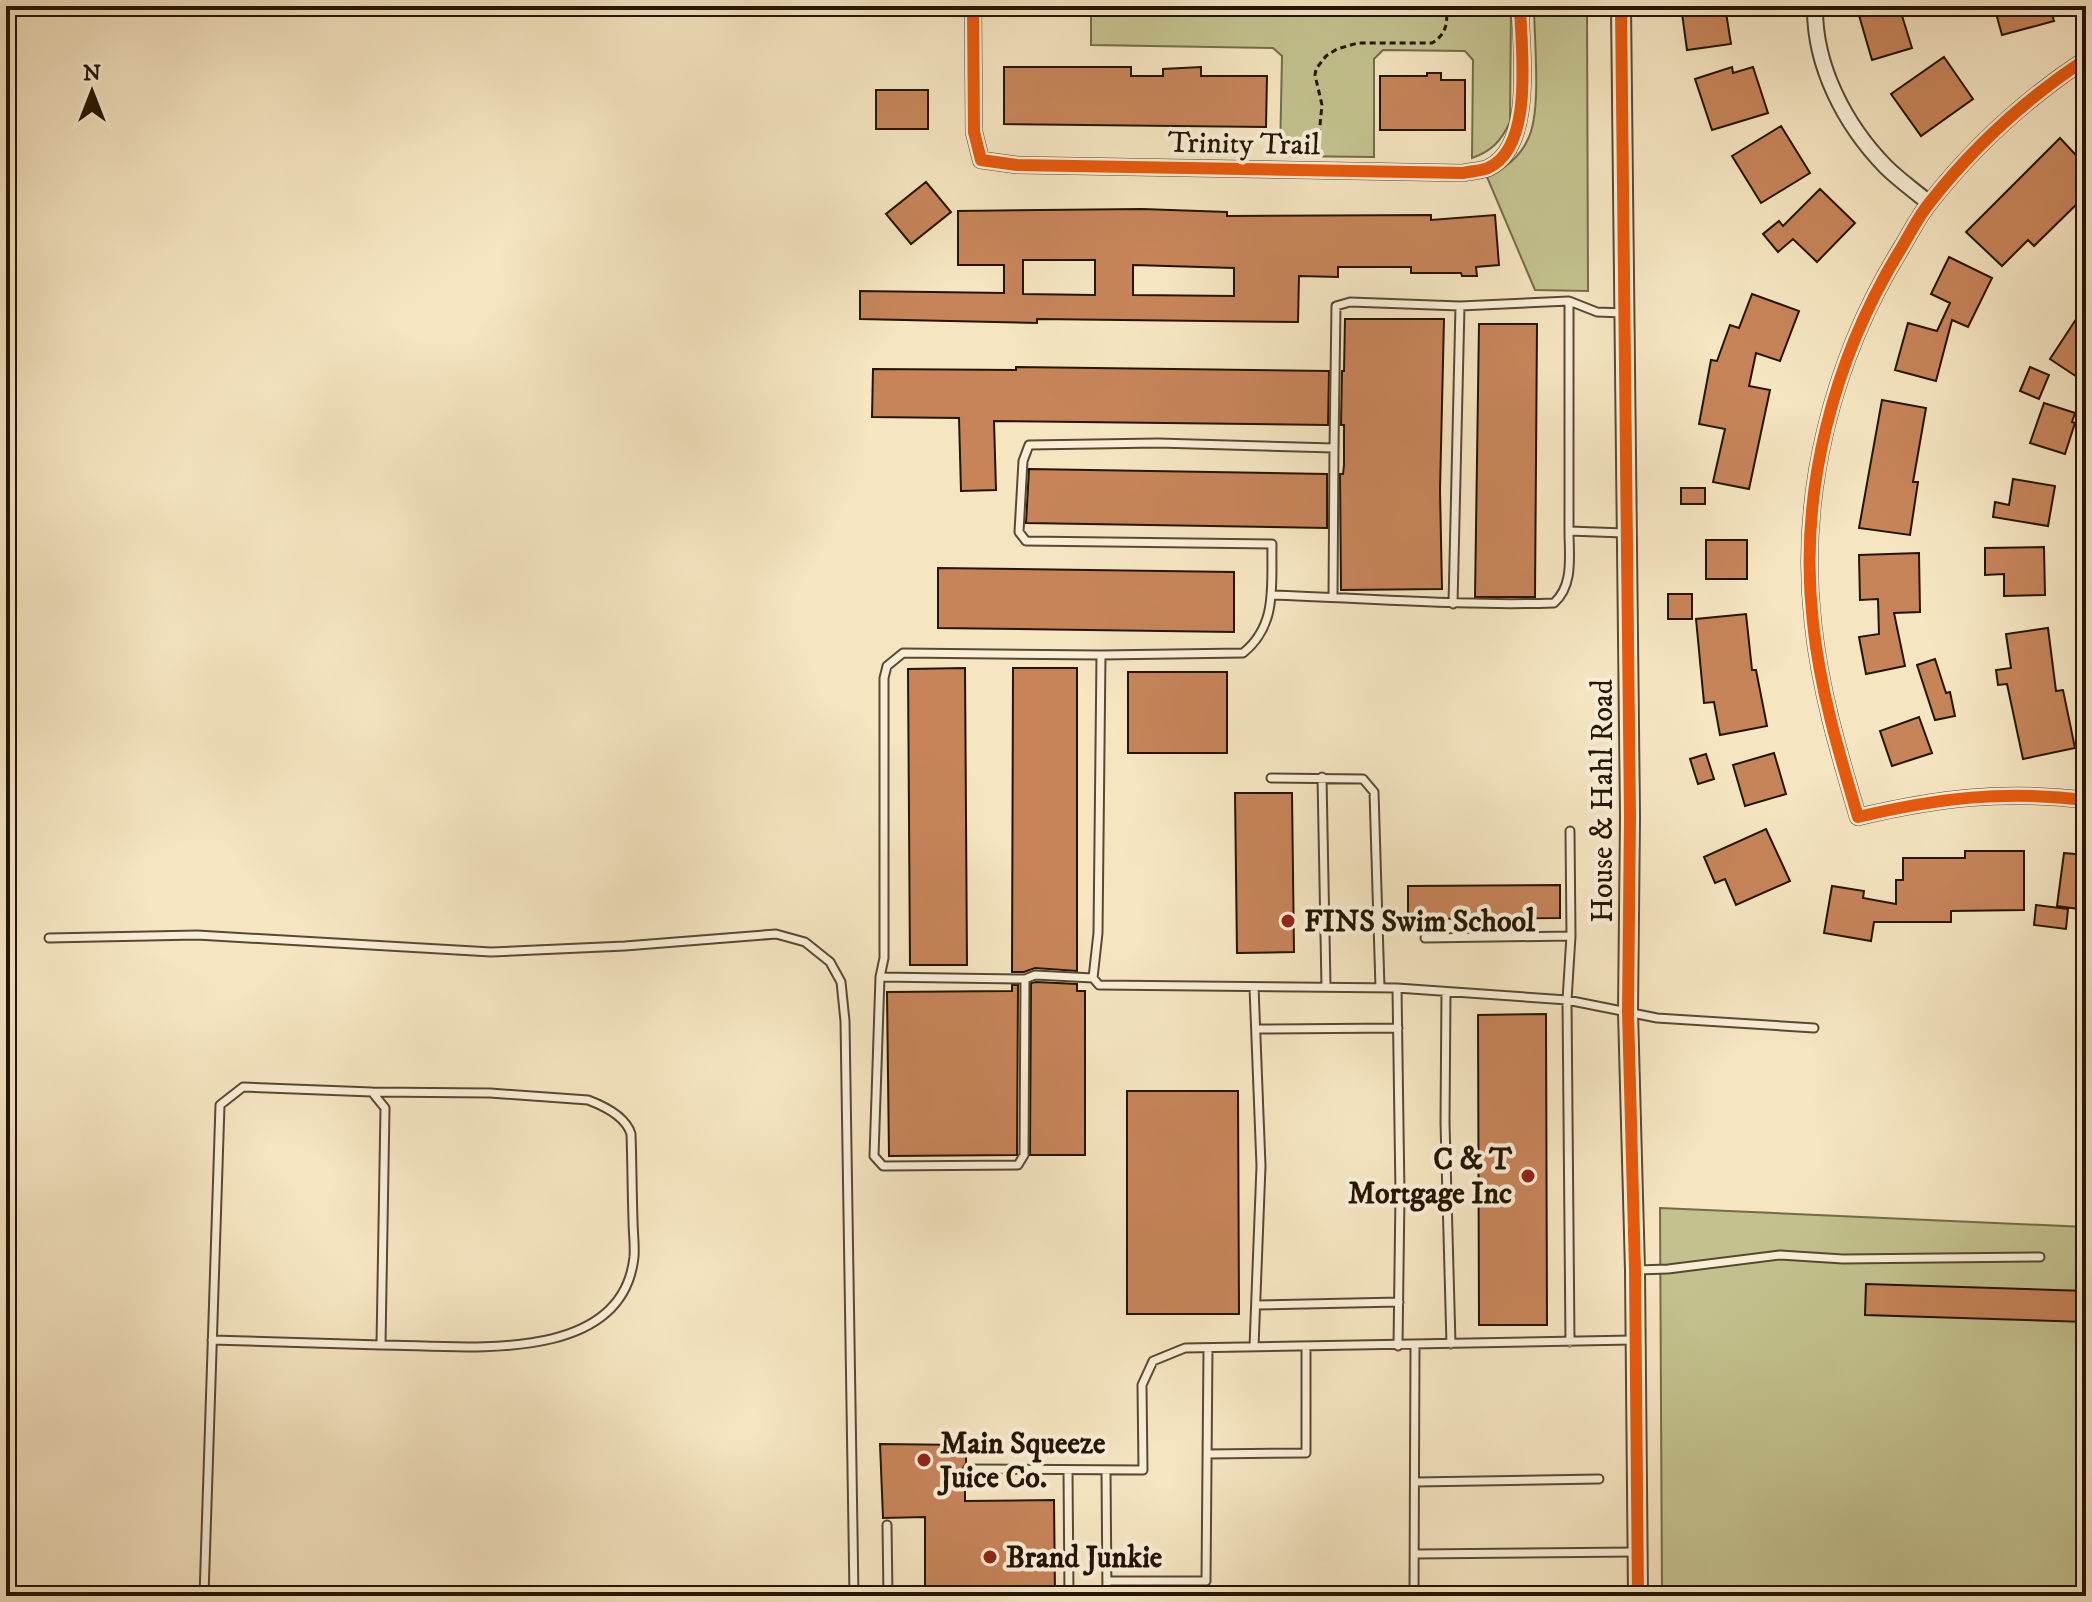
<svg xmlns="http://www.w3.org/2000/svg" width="2092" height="1602" font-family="'IM FELL DW Pica',serif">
<rect width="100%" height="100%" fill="#f5e5c1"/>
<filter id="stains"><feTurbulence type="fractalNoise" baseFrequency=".0025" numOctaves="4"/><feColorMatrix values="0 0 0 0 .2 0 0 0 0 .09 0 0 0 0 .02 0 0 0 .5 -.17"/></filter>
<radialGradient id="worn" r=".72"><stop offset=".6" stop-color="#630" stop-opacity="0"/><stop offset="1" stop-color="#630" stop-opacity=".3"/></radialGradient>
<path fill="#c3c28e" stroke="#746c48" stroke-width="2" d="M1091,6H1511L1510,122C1501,141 1492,151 1472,158L1473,60L1465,51L1383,50L1374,59V157L1280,156L1282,56L1273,48L1091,45Z
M1534,6H1587L1588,291L1535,290L1487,177C1504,169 1520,157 1528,139C1542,111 1534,39 1534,6Z
M1660,1208L2086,1227V1596H1662Z"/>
<path fill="#c78459" stroke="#241501" stroke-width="2" fill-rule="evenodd" d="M1681,6H1725L1731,44L1687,50Z
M1879,6H1899L1912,48L1872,60L1858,12Z
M1994,6H2050L2054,21L2002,35Z
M1944,57L1973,99L1921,136L1891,94Z
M1004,67H1131V76H1163V69L1201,67V76H1267L1266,127L1004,124Z
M1732,67L1733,73L1753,67L1768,113L1712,130L1695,79Z
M1427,73H1441V80H1465V130H1380V76H1427Z
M876,90H928V129H876Z
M1781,126L1810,173L1761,203L1732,156Z
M2060,138L2086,166V195L2034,246L2028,240L2002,266L1966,232Z
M926,182L951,212L911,244L886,214Z
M1820,189L1855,223L1817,262L1793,239L1778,252L1763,234L1779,221L1783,226Z
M1142,209L1227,212V216L1431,215V220L1495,215L1499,265L1476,267L1477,276H1462L1461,273H1411V267H1338V277L1299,276L1298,322L1037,319V323L860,319V291L1004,293V265H958V211ZM1023,260H1095V295L1023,294ZM1133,265L1234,268V296L1133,295Z
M1949,257L1992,278L1968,327L1952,320L1936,381L1895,370L1908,323L1937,331L1950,303L1931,294Z
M1752,294L1799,311L1780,361L1756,353L1749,386L1770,390L1749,489L1713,482L1725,429L1699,424L1711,360L1717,361L1730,325L1739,328Z
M2086,304V383L2050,359Z
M1345,319H1444L1440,490L1442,589L1341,590L1340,474H1343L1344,465V425H1341L1342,371H1344Z
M1479,324H1537L1535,597H1475Z
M1016,367L1329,371L1328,425L994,421L996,490L961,491L959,418L872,417L873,369L1016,370Z
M2030,367L2049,375L2039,399L2020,391Z
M1882,400L1926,408L1913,482H1918L1910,535L1859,528Z
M2044,403L2075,413L2072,422L2075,423L2065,454L2030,443Z
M1029,469L1327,474V528L1026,523Z
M2013,479L2055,486L2048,526L1993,517L1995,502L2009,505Z
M1681,488H1705V504H1681Z
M1706,540H1747V579H1706Z
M2044,547L2045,595L2004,596V574L1985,575V548Z
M1919,553L1920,612L1894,613L1905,666L1866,674L1859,637L1879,634L1878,599L1860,600L1859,555Z
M938,568L1234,572V632L938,628Z
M1668,594H1692V619H1668Z
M1746,614L1752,670H1756L1767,726L1720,735L1714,702L1704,703L1696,619Z
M2048,628L2056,691L2063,690L2075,748L2023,759L2007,684L1998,685L1996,670L2011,668L2006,634Z
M1935,659L1946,693L1950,692L1955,716L1935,720L1917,665Z
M965,668L967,965H910L908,669Z
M1013,668H1077V971L1035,968L1024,972H1012Z
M1128,672H1227V753H1128Z
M1919,717L1932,753L1892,766L1880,731Z
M1774,753L1786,794L1745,806L1733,765Z
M1706,754L1714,779L1698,784L1690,759Z
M1235,793H1292L1294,952L1237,953Z
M1766,829L1790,881L1736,905L1725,879L1715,883L1704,857Z
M1965,851H2024V910L1951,911V922H1874L1871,941L1824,933L1832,886L1864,891L1863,898L1896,904V880H1903V858H1965Z
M2064,853L2086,855V898L2080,897L2079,909L2057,906Z
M1560,885V918L1408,919V886Z
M2036,905L2068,909L2066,929L2034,925Z
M1036,982L1077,984V991H1085V1155H1030L1031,983Z
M1012,985H1018L1017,1155L889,1156L887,992L1012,991Z
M1546,1014L1547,1325H1479L1478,1015Z
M1127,1091H1238L1239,1314H1127Z
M1866,1284L2086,1291V1322L1865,1315Z
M880,1444L966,1445V1463L963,1468L965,1474V1501L1054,1500L1055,1596H925V1517L883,1518Z"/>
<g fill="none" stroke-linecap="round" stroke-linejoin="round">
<g stroke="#584931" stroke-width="11">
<path id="service" d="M1569,301V531L1624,533
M1271,595C1365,598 1460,606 1554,603C1574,585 1569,556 1569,531
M1333,597L1334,448
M1453,604L1460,306
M1322,777L1326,987
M1271,778L1363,779L1374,792L1380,988
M1570,831L1571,936L1567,1000L1570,1342
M49,938L197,935L491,952L625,946L776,934L805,942L830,962L841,982L845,1021L854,1596
M1425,938L1571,936
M880,977L1025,979
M1093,978L1035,975L1025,979L1024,1155L1018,1165L883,1166L874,1156L880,977L884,958V678L887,666L903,653L1101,655
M1397,988L1099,985L1093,978L1098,933L1101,655L1243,653C1278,625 1271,585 1272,544L1026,541L1019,532L1023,461L1029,445L1158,443L1334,448L1336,306L1350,302L1460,306L1569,301L1597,312L1624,313
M1446,992L1445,1123L1451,1344
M1256,1029L1398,1028
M372,1092L490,1093L588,1100C604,1106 626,1117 631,1134C632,1162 632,1191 633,1220C633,1232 635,1245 634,1257C622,1368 459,1345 381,1345
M1637,1270L1668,1269L1780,1255L1843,1259L2040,1257
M1256,1305L1399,1302
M1398,1346L1400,1194L1397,988L1567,1000L1657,1018L1814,1028
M1254,1347L1261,1166L1254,987
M1207,1454L1306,1453V1346
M969,1469L1143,1470L1142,1385L1153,1361L1185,1348L1633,1340
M1068,1470L1069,1596
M1106,1470L1107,1596
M1415,1482L1599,1479
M887,1525L888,1596
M1415,1554L1636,1552
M1107,1581H1206L1208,1348
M204,1596L220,1105L243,1087L372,1092L385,1108L381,1345L212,1340
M1414,1596L1415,1346"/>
</g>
<g stroke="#584931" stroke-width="18">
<path id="minor" d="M973,6L974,132L981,160L1017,165L1463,173C1471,171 1481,171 1488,168C1535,147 1521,48 1520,6
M1815,6C1814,66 1845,125 1886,167C1899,180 1915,191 1929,203
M2086,59C2027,98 1975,145 1931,201C1919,215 1911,232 1902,247C1833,358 1798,493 1813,623C1820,690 1839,753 1858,817C1938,798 2004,790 2086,800"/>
</g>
<g stroke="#584931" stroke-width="22">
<path id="tertiary" d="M1621,6L1630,817L1628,1012L1635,1270L1638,1596"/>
</g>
<path stroke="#241501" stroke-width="3" stroke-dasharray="6 4" stroke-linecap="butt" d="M1320,155L1319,135L1322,105L1315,75L1316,69L1326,56L1337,49L1358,43H1432C1447,34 1448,22 1446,6"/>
<use href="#service" stroke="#f8eed7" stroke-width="7"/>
<use href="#minor" stroke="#f8eed7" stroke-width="14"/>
<use href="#tertiary" stroke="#f8eed7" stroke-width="18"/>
<g stroke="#f8eed7" stroke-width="17">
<path id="cycleway" d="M973,6L974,132L981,160L1017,165L1463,173C1471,171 1481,171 1488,168C1535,147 1521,48 1520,6
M1621,6L1630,817L1628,1012L1635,1270L1638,1596
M2086,59C2027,98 1975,145 1931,201C1919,215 1911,232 1902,247C1833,358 1798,493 1813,623C1820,690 1839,753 1858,817C1938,798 2004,790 2086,800"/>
</g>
<use href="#cycleway" stroke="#e8590c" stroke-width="12"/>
</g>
<g fill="#8f2418" stroke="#f8eed7" stroke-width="3">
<circle cx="1288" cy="921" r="8"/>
<circle cx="1528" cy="1176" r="8"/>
<circle cx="924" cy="1460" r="8"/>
<circle cx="990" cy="1557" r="8"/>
</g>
<g text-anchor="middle" stroke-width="8" stroke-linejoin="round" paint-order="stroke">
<g font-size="30" fill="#241501" stroke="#f8eed7">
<text transform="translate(1244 143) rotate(1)" y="10">Trinity Trail</text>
<text transform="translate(1602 801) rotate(-90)" y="10">House &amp; Hahl Road</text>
</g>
<g font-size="30" font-weight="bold" fill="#241501" stroke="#f8eed7" text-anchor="start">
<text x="1304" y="931">FINS Swim School</text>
<text x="1512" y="1169" text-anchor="end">C &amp; T<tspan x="1512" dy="34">Mortgage Inc</tspan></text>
<text x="940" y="1453">Main Squeeze<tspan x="940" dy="34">Juice Co.</tspan></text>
<text x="1006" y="1567">Brand Junkie</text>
</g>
</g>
<rect width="2092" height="1602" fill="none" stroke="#f5e5c1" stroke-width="32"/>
<rect x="8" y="8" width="2076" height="1586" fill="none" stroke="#241501" stroke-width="4"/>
<rect x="16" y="16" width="2060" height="1570" fill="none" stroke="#241501" stroke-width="2"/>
<g transform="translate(92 92)" stroke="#f8eed7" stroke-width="6" paint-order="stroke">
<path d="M0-6L14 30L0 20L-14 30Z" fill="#241501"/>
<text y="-12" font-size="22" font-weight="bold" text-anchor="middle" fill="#241501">N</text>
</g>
<rect width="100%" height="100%" filter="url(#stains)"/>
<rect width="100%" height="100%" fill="url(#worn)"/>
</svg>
